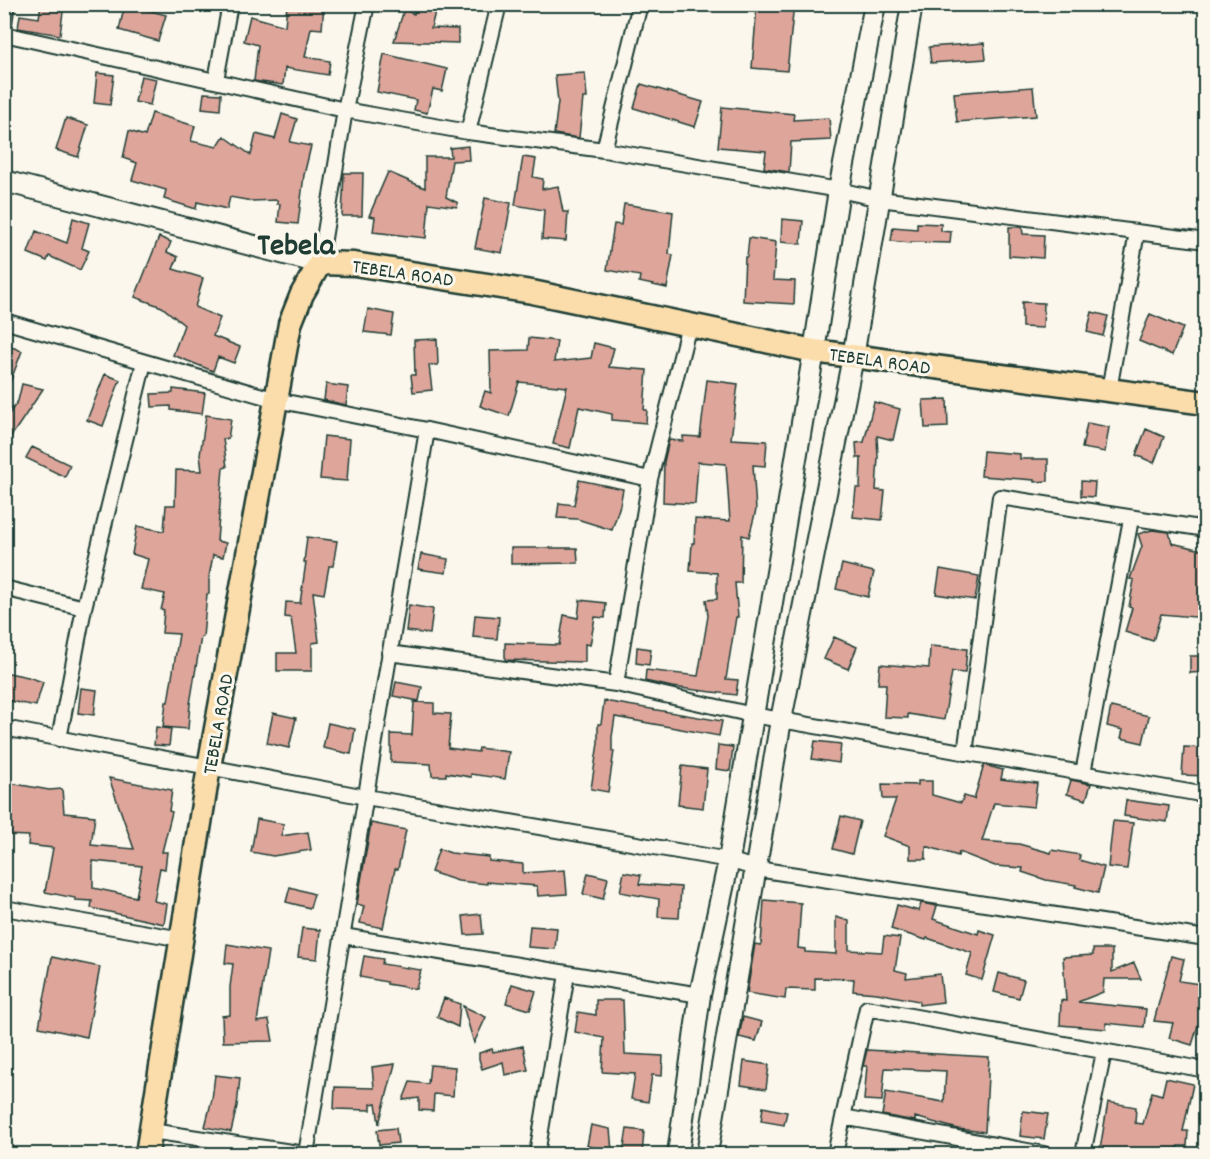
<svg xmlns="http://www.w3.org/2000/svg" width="1210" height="1159" font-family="Dekko,sans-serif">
<rect width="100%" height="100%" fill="#fbf7ec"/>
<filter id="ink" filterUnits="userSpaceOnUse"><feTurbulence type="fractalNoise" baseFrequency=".0167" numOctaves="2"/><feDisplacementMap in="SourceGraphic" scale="12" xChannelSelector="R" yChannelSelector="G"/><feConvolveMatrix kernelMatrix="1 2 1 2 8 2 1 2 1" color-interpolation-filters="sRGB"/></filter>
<g filter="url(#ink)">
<path fill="#dea59b" stroke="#1f3d34" stroke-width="1.5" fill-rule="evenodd" d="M41,4H64L60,35L18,28L20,15L39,18Z
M125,4L166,15L158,41L119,30Z
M287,4H324L322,29L311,28L305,57L330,61L328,75L285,68L283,85L254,81L258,45L244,41L250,16L285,26Z
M417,4H437L431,28L458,29V43L394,41L404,10L414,14Z
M757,4H794L787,71L752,68Z
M984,43L986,59L931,63L929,47Z
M384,54L447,69L442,91L433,89L427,113L414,110L416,100L377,92Z
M97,73L114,75L110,105L94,103Z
M585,73L587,98H583L579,138L554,134L558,102L555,75Z
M141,76L156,79L150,105L135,102Z
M641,84L703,102L695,127L634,108Z
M1033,87L1036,116L957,122L954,93Z
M204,93L221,94L220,110L202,108Z
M722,107L794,114L793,120L829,118L831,140L791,142L789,172L764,168L766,151L718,147Z
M152,113L195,126L191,141L217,147L224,136L251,155L256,134L275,139L282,114L297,119L290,142L311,146L304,175L298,224L278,222L280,204H277V200L252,201L230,197L227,209L197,202L196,209L164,199L166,190L132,180L137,163L123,158L129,131L145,136Z
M66,118L88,125L78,157L56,150Z
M468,146L469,160L452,161L446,197L458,203L457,207L429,203L426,238L373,232L375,217L369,216L388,172L425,188V157H451L450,148Z
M523,157L536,159L533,177L543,179L542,189L558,186L563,212H568L566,241L542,239L544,210L515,205Z
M344,173H363L362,216H342Z
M485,198L511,203L502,253L475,248Z
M624,204L673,212L669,254L673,255L667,288L639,282L640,276L607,270L614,224L621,225Z
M73,218L89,223L82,248L89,251L80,270L49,256L47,261L28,253L36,231L67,243Z
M782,219L803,221L801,244L781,242Z
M917,223L941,224V231L951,232L950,243L911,242V243L891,241L893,227L917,229Z
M1009,227H1022L1023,234L1044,235L1043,258L1009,256Z
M159,237L171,242L167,252L178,257L173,269L203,278L195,307L220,318L213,336L240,347L234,363L218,357L213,371L173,355L184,325L162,307L135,297Z
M749,238L776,242L773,280L795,281L794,304L743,301L745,257H747Z
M1022,302L1044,303L1043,328L1022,327Z
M368,309L394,314L391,335L364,332Z
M1092,312L1108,316L1103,336L1087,332Z
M1150,314L1183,328L1172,355L1139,341Z
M529,338L557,341L554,362L591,358L594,343L614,348L609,367L647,370L644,410H647L646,423L612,420V414L579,407L570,448L553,444L567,387L519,382L509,416L480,406L485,391L491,393L490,351L528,350Z
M437,339L438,365H429L432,390L413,392L411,375H415L414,340Z
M4,344L22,351L6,393H4Z
M105,374L120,380L103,426L87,420Z
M707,380L738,384L731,439L767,441L765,466L753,465L756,510L749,537L742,535L741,583H735L738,617H736L726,679L738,680L736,695L672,687L645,681L646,670L698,676L708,616L706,600L717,599V573L690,571L692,543H694L695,519L730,521L726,464L698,462L695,504L663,502L664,462L669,440L683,441V436L700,437Z
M22,384L43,389L4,447V421L18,401Z
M326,384L348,387L346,405L324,400Z
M173,389L205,393L202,414L171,410V406L152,407L151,394L173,393Z
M947,399L948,427L925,428L923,400Z
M874,402L900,409L893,440L877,436L878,457L876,490L885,491L882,520L853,517L856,488H860L861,458H857L856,443L864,442Z
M206,415L231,419L228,439H223L227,467L223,468L217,541L226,543L223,557L213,555L209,577V594H207L203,637H201L190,704L188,729L163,727L166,702H168L179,634L162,633L164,611L161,610L165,594L141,589L148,559L132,554L137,526L164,531L166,505H175L176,470L202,471L200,455Z
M1087,423L1109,427L1105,452L1082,448Z
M1146,429L1164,437L1154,463L1136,455Z
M324,436L350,439L347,481L320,479Z
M32,447L70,465L65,477L26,458Z
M983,451L1020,454V459H1048V481L1034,482V480L981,476Z
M579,480L623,489L620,505L612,530L577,519L557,518L559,503L574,505Z
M1081,481L1095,482L1094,497L1081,496Z
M1152,530L1169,532L1172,543L1206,551V618L1161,614L1153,641L1125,632L1132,608L1129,607L1134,580L1130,579L1142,546L1138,534Z
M307,537L337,541L333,566H329L324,594L313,592L319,642L312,643V671H277V653H296L291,618L285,617L286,602L300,603L306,562H304Z
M511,548H577L578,563L511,564Z
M421,554L448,559L446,573L418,569Z
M842,564L874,572L868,597L836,589Z
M940,569L979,576L975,600L936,594Z
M580,600L606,603L605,618L595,617L590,645L585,644V662L505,660V643L559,645L564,615L578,618Z
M409,605L433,609L430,634L406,631Z
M475,615L499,617L497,639L473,637Z
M834,637L857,647L848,669L824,659Z
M930,646L967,649L965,673L952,672L944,720L908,714V718L884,717L886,684H878L880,664L929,668Z
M637,647L651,649L649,665L636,663Z
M1190,656H1206V672L1190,673Z
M4,672L28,677L43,682L36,706L4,700Z
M396,682L422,687L419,701L393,696Z
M81,688L97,690L94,715L78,713Z
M604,701L722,721L719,736L615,717L612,737V751H614L608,792L591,789L598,743V724H601Z
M414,702L434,703V713L451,714L448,748L478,752L479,748L509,752L505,779L471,774V777L446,773V776H432L431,764L391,762V734L412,735Z
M1111,707L1149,716L1143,743L1121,738L1123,730L1107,726Z
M273,713L296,718L289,748L267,743Z
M328,723L355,729L351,754L323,748Z
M156,727L171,729L169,746L154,745Z
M815,741L841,744L839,763L812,759Z
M718,745L733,747L730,771L716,769Z
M1184,747L1206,748V776L1182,775Z
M984,765L1003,770L1001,779L1037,783L1034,807L994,803L982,841L1019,844L1051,853L1052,850L1080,855L1079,860L1104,867L1098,893L1075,887L1076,885L1046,880L1022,872L1023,868L995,866L959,852L958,856L926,846V859H910V846L883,836L896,799H883L882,784L918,785V781H932V795L961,803L964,796L974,799Z
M682,766L707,769L703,808L678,805Z
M109,778L172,790L169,811L172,812L162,852H167L165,869L160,868L154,901L167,904L164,924L91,908L92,901L75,900V898L45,892L53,848L28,845L29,836L4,835V782L49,790L62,789L64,813L95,816L91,845L134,849ZM93,861L142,866L136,897L93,888Z
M1071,780L1091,784L1086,800L1067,794Z
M1126,800L1169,806L1167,822L1124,816Z
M841,816L860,821L852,854L833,849Z
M257,819L284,824L281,836L308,832L311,850L273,856L251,852Z
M1113,821L1133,823L1127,869L1108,867Z
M371,823L406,830L398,869H395L383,928L360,923L364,906L357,904Z
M439,849L451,853L489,857V861L523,864V873L565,870L567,894L538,896L537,886L487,882V884L458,881L431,872Z
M624,872L641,875L639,884L681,887L679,918L658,917L659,899L620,892Z
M588,873L608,878L603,899L583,894Z
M290,887L314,894L310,908L286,902Z
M764,900L801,903L798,948L805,949V952L836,954V917L849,921V950L882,952L884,936L900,938L895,970L907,973L906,978L940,974L943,1002L919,1005V1001L877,993L853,991L854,979L815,978V990L786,989L785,999L747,993L755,944L761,945Z
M921,903L937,906L933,919L978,934L979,930L995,935L982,980L966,975L972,953L927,938L926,940L891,929L897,905L919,911Z
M481,914L483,934L465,935L463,916Z
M530,926L557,928L555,949L528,947Z
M302,928L320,930L317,959L298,957Z
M227,944L268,951L257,1022L269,1020L273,1041L223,1042L222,1016L230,1015V987L233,964L225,963Z
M1093,949H1112V972L1134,963L1141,979H1104L1103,992L1078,1002L1146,1009L1144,1027L1106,1023V1029L1060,1025L1061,1000L1066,1001L1063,957L1093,955Z
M364,956L383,959L382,964L421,970L416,989L387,984V982L360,977Z
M1171,956L1184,959L1179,981L1206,985V1020L1200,1019L1192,1045L1169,1038L1173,1023L1154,1021Z
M52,957L100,967L87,1037L39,1027Z
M999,973L1024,980L1019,998L994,992Z
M512,984L536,991L530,1010L506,1003Z
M444,998L460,1004L458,1027L437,1017Z
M596,1000H623L625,1054L663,1056L662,1076L652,1075L648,1102L631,1099L635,1074L602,1072L604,1038L575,1032L578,1012L596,1015Z
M463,1006L486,1017L474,1043Z
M743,1017L762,1022L756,1041L739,1037Z
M523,1046L528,1070L505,1075L503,1062L482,1069L479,1059V1053L492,1049L493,1052Z
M867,1050L989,1057L985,1132L958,1129L915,1117V1121L882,1115L886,1092L944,1102L946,1071L885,1068L882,1101L864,1100L867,1066H863Z
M744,1061L769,1065L766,1089L741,1085Z
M395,1064L379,1124L376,1103L371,1104V1110L334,1109L335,1087L374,1088L372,1067Z
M430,1065L455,1067L453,1096L434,1094L433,1111L419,1110V1098L403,1100L410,1082L428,1084Z
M215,1075L240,1078L237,1106L231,1132L205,1127L212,1099Z
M1166,1078L1193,1084L1183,1131H1188L1187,1146H1178L1176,1155H1099L1108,1102L1136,1107L1135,1123L1143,1124L1152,1092L1162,1095Z
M763,1107L787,1112L784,1125L761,1121Z
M1023,1111L1048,1114L1044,1139L1020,1136Z
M591,1125L610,1129L612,1151L587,1146Z
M396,1128L398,1143L379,1145L377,1130Z
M627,1129L644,1131L642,1155L623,1153Z"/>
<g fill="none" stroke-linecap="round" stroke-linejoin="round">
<g stroke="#1f3d34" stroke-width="18">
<path id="street" d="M4,23L7,4
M4,34L345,110L468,132L604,150L839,190L880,199L1206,241
M216,80L230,4
M468,132L499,4
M604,150L640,4
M320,263L345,110L367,4
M4,321L276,400L427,430L650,479
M1109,390L1137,232
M4,588L84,608
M389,653L616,684L753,715L1206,795
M616,684L650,479L689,325
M4,728L366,797L729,860L757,869L1206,938
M59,739L84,608L144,362
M965,753L1000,497L1206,529
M1083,773L1131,519
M4,908L182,939
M343,936L700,995
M843,1117L1044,1154
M151,1131L305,1154
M306,1154C347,913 386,671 427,430
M537,1154L567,974
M835,1154L867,1008L1206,1070
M1083,1154L1104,1052"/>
</g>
<g stroke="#1f3d34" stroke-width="24">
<path id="secondary" d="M4,181L320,263
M678,1154L700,995L729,860L814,351L839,190L875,4
M707,1154L781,720L853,357L912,4"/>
</g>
<g stroke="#1f3d34" stroke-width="27">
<path id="primary" d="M147,1154L209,767L290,324L302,294L320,263L354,264L532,292L814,351L1206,403"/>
</g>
<use href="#street" stroke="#fbf7ec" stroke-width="14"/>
<use href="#secondary" stroke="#fbf7ec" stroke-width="20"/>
<use href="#primary" stroke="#fbddab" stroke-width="22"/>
</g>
</g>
<g text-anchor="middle" stroke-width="6" stroke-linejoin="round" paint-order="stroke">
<g font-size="20" fill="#1f3d34" stroke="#fbf7ec">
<text transform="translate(403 272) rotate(8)" y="7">TEBELA ROAD</text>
<text transform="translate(880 360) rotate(8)" y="7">TEBELA ROAD</text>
<text transform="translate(217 724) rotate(-80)" y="7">TEBELA ROAD</text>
</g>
<g font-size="32" font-weight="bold" fill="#1f3d34" stroke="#fbf7ec">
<text x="296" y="254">Tebela</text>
</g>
</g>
<rect width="1210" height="1159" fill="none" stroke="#fbf7ec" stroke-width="24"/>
<rect x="12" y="12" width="1186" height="1135" fill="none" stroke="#1f3d34" stroke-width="2" filter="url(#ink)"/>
</svg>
